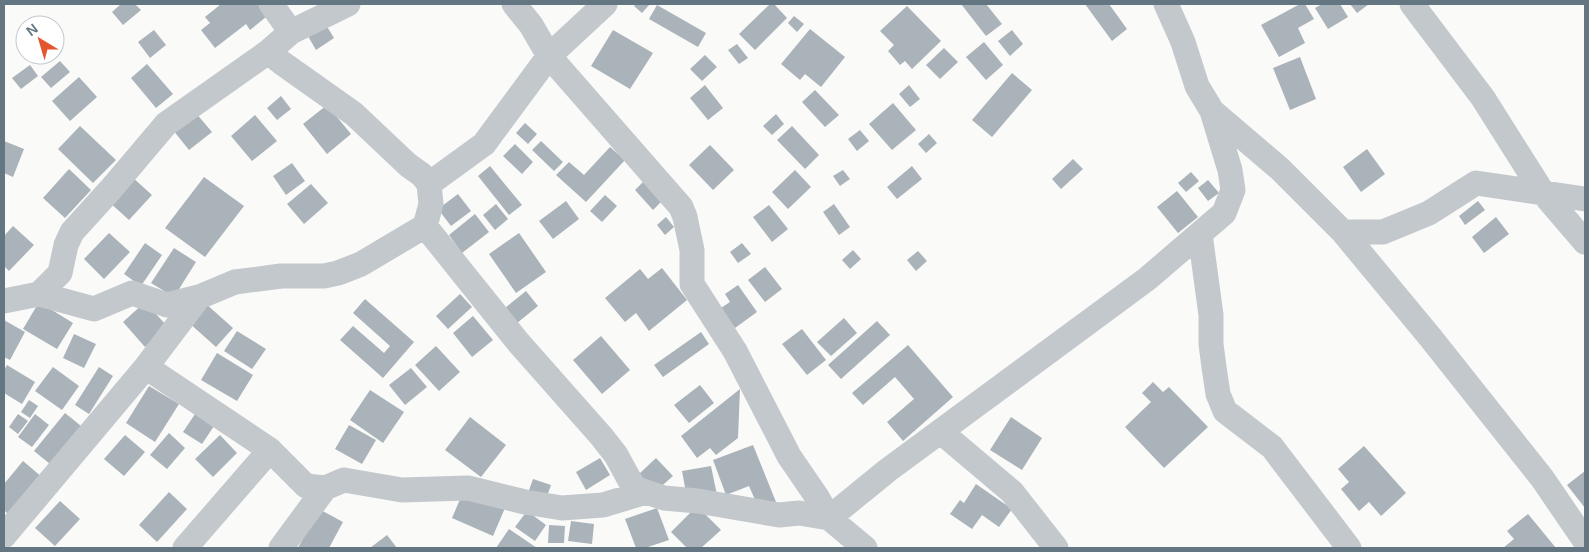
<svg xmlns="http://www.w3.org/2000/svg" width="1589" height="552" font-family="Helvetica,sans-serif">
<rect width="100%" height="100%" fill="#fafaf8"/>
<path fill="#aab3b9" d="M121,4H135L141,10L123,25L112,12Z
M221,4H268L266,17L250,30L246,24L215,48L201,30L210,23L205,17Z
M636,4H650L642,13L634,6Z
M770,4H774L787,18L755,50L739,34Z
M961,4H986L1002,24L986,36Z
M1085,4H1109L1127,29L1112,41Z
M1300,4H1305L1314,19L1298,28L1305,43L1279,57L1261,25Z
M1322,4H1340L1348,17L1328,29L1315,8Z
M1350,4H1369L1357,13Z
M657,5L706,33L698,47L649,19Z
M907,6L941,41L912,69L905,61L900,65L888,51L894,45L880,31Z
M794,16L804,24L797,32L788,23Z
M323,20L334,38L316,50L305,31Z
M810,29L845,57L821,87L805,74L800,80L781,64Z
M154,30L166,45L150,58L138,42Z
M613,30L653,53L630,89L591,66Z
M1012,30L1023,44L1010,56L998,41Z
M984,42L1003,65L986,80L966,57Z
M737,44L748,58L739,64L728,50Z
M944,48L958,62L940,79L926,65Z
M705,55L717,67L702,81L690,69Z
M1300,57L1316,99L1290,110L1273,68Z
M60,61L70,72L51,88L41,77Z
M147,64L173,94L156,108L131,78Z
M30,65L38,76L21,89L12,78Z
M1012,73L1032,90L992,137L972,120Z
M79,77L97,97L70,121L52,101Z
M705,85L723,108L708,120L690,98Z
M909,85L920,99L910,107L899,94Z
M815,90L839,115L825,127L802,102Z
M281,96L291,109L277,120L267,108Z
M893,103L916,130L892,150L869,124Z
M327,105L351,134L327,154L303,124Z
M195,112L212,132L189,150L173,130Z
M776,114L784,124L772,135L763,126Z
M255,115L277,141L252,161L231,136Z
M525,123L537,134L528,144L516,133Z
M80,126L116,160L93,183L58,149Z
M792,126L819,155L805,169L777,140Z
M860,130L869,141L857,151L848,139Z
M929,134L937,143L926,153L918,144Z
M4,141L24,149L13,177L4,173Z
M541,141L563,162L554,171L532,150Z
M515,144L533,162L522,174L503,156Z
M710,145L734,170L713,190L689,165Z
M610,147L625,160L586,202L556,175L569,162L584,175Z
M1367,149L1385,174L1361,192L1343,167Z
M1073,159L1083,169L1061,189L1052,179Z
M292,163L305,181L286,195L273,176Z
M490,166L522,205L509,215L478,176Z
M912,166L922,179L897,199L887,187Z
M69,169L91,190L65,218L43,198Z
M795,170L811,187L788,209L772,192Z
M843,170L850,179L840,186L833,176Z
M1191,172L1199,181L1186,192L1178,183Z
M131,176L152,195L129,220L108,201Z
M204,177L244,206L205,257L165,228Z
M1208,180L1219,193L1208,201L1198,188Z
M644,181L663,200L653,210L635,190Z
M311,184L328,203L304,224L287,204Z
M1177,191L1198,217L1178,233L1157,207Z
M458,194L471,211L451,226L438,209Z
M605,195L617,206L602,222L590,211Z
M566,201L579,219L553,239L539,221Z
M1478,201L1485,210L1465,225L1459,216Z
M496,204L508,219L495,230L483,215Z
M834,204L850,227L839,235L823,212Z
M769,205L788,229L772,242L753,217Z
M475,214L489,232L462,253L449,235Z
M666,217L674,227L665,235L657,225Z
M1496,217L1509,234L1484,253L1472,237Z
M13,226L34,245L9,271L4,266V236Z
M109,233L130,252L104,279L84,259Z
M519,233L546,272L516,293L489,254Z
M145,243L162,255L141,286L124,274Z
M742,243L751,254L738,263L730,252Z
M174,248L196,262L174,297L151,283Z
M853,250L861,259L850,269L842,260Z
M918,251L927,261L916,271L907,260Z
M765,267L782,289L765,302L748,280Z
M662,268L687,300L649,331L636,313L625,322L605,298L640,269L648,279Z
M738,285L757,312L735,328L721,308L730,302L725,294Z
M526,291L538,306L517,323L505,308Z
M460,294L472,307L448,329L436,316Z
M365,299L414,342L383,378L340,340L353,326L384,353L390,346L353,313Z
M39,302L73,323L57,349L23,329Z
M145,302L167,326L145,347L123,322Z
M205,303L233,328L216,347L188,322Z
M473,316L493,340L472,357L453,333Z
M844,318L857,333L831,356L817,342Z
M4,320L25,332L10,360L4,357Z
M877,321L890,335L841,379L828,365Z
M802,329L826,360L807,375L782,344Z
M237,331L266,349L252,369L224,351Z
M701,332L709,344L663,377L654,365Z
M74,334L96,344L84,368L63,358Z
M601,336L630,370L602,394L573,360Z
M908,345L953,397L903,441L887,422L914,399L895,377L863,405L852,393Z
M436,346L460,372L439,391L415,365Z
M217,353L253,375L237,401L201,380Z
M7,365L35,382L22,404L4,393V370Z
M53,367L79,386L62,410L35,391Z
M99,367L113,376L89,414L75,405Z
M411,368L427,387L405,405L389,385Z
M1153,382L1163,392L1169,387L1208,427L1164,468L1125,427L1151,402L1142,393Z
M700,385L714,403L689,423L674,405Z
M149,386L179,404L155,442L126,423Z
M740,389L738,438L716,455L710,448L697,458L681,436Z
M370,390L404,412L383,443L350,420Z
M29,400L38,406L30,418L21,412Z
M65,413L81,426L50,464L34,451Z
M18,414L28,421L18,434L9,427Z
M35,414L49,425L32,447L18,437Z
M195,414L214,426L202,444L183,432Z
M470,417L506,445L481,477L445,450Z
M1011,417L1042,438L1022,470L990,450Z
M349,425L376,440L362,464L335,449Z
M169,433L185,448L167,469L150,455Z
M125,435L145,452L124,476L104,459Z
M220,435L237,453L213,477L195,459Z
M753,445L776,502L759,509L749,486L726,495L713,460Z
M1364,446L1406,493L1381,516L1369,502L1359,511L1341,489L1349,482L1338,469Z
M600,458L610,475L586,490L576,472Z
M656,458L673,476L656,491L639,474Z
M23,461L43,478L10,516L4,510V484Z
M711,466L718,500L687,498L682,471Z
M1585,471V508L1567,485Z
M533,479L551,485L546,499L528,493Z
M976,484L1012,509L999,527L982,515L972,529L950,514L960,500L964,503Z
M464,490L505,508L493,536L452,518Z
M169,492L187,509L157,542L139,525Z
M60,501L80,519L55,546L35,528Z
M697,506L721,530L701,548H687L671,532Z
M657,508L669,540L645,548H636L625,519Z
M319,509L343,522L329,548H298Z
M527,511L546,525L535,541L515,527Z
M1528,514L1556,548H1503L1514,539L1507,531Z
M571,521L594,524L592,544L568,541Z
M549,525L565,526L564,543H548Z
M509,529L537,548H496Z
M387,535L397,548H370Z"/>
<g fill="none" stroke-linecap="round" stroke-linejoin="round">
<path stroke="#c3c8cc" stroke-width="25" d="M271,4L291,32
M514,4L531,25L549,56L681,207L685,217L692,250V284L735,351L789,456L817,497L829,518L888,470L1147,279L1224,213L1233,190L1230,170L1212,111L1197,86L1183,42L1166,4
M1412,4L1483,98L1543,193L1585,242
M1212,111L1280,169L1343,232L1430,337L1542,478L1585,541
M429,184L484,144L549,56L605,4
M425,226L518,342L602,437L616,455L634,488L664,498L698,501L779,515L799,513L829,518L865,548
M1343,232H1383L1429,213L1476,183L1585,199
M1200,234L1211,315V344L1214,367L1218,394L1225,411L1272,447L1349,548
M39,294L60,273L66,245L72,232L111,189L166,124L268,52L291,32L348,4
M4,301L39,294L94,309L132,293L167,305L199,297L235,282L281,276H324L338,273L361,264L425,226L431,204L429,184L422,175L408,165L354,114L282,63L268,52
M146,367L270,450L306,486L325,488L344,480L402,490L468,488L525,502L562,508L603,505L646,492
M941,432L1012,492L1056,548
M4,536L146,367L199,297
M185,548L270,450
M281,548L325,488"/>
</g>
<rect width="1589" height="552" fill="none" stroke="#657683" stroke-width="10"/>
<g transform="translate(40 40) rotate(322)"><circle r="24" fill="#ffffff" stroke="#c1c8cd"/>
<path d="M0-4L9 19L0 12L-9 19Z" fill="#e4572e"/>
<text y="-8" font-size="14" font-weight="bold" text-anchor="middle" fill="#657683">N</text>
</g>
</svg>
